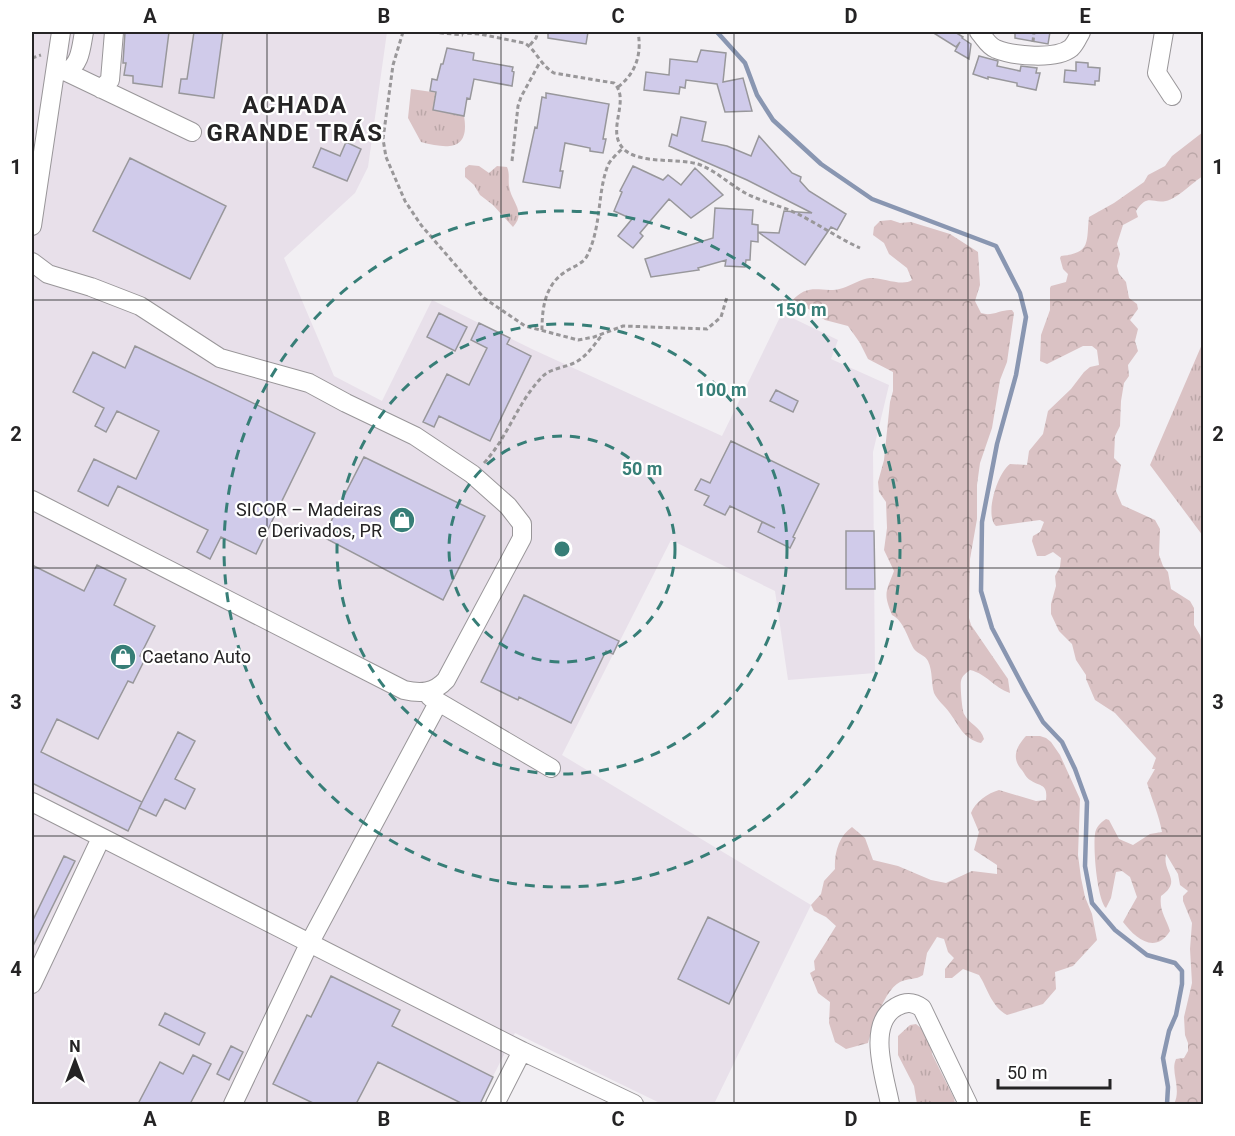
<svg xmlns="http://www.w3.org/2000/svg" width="1235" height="1136" font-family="Roboto,sans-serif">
<defs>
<pattern id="grass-tufts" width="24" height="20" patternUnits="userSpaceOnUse" patternTransform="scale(1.5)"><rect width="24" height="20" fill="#dac2c4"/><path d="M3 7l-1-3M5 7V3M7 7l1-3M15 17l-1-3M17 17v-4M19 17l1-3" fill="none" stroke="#bba7a8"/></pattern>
<pattern id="forest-crowns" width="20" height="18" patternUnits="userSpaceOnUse" patternTransform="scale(1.5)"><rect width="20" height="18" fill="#dac2c4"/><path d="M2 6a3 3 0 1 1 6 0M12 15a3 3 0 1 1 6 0" fill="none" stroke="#bba7a8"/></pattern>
</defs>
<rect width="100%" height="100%" fill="#f2eff3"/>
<path fill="#e8e0ea" d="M32,32H387L368,167L355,193L284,258L334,376L382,401L432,300L534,350L722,436L782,313L838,340L831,359L889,385L873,452L875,673L788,680L775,591L671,540L562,755L811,905L714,1104H662L515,1033L479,1104H32Z"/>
<path fill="url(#grass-tufts)" d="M411,89L439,93L435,98L433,110L464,116C470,151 448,149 421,142L408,118Z
M469,165L479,166L489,173L497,166L507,167C510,174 508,179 509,186C511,202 527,212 513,227L493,205L480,195L474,185L465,177V168Z
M1203,342V536L1150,465Z
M916,1024L926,1032L931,1043L932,1054L954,1098L955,1104H917L914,1086L898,1055V1036L910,1025Z"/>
<path fill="url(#forest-crowns)" d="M1203,132V176C1193,182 1177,199 1166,201C1152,204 1148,193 1136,211L1138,217L1123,225L1117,244L1120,254L1117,266L1119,274L1126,282L1129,298L1137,304L1138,309L1130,320L1138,329L1135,341L1138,351L1128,365L1129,376L1124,383L1121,401L1120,426L1115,436L1114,458L1121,465L1116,491L1122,505L1155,520L1160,529L1159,555L1163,566L1168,572L1171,589L1190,601L1194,608V625L1200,635L1203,648V1104H1174C1182,1088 1170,1072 1176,1059L1184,1058L1188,1051V1043L1185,1035L1184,1017L1192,983L1190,949L1192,923L1183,901V896L1188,891L1180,885L1178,874L1166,854C1162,873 1183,880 1161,896C1159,911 1166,918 1170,931C1155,955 1135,938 1123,922L1137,897L1130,877L1122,871L1116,872L1111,898L1106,908C1097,899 1093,848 1095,834C1096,827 1100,823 1106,819L1109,820L1119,839L1133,845L1150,834L1162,832C1159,815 1152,800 1147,783L1155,769H1152L1156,758L1115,713L1095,700L1086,679V675L1076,660L1072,644L1059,631L1051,614V604L1056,586L1055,576L1060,567L1061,558L1053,552L1045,556H1037L1032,541L1033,536L1040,532L1044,522L1040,520L996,526C984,515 998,472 1010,464L1027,465L1029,451L1043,434L1048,411L1071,389L1084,372L1090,367L1099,365L1097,350L1092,346H1083L1047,364L1040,361L1041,335L1050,310V288L1051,286L1066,282L1068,274L1063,269L1060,258L1061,256C1092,253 1086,241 1089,217L1114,203L1144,182L1148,175L1165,166L1172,156Z
M891,220L900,223L911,222L950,234L978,252L980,285L975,301L981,313C992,317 1001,309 1012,310L1014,313L1007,362L1000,380L992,428L980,463L977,485V519L970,559L969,618L971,625L1008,679L1010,693C993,687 987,674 970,670C966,673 962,676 961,681C960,685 962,710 964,714C969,724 981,727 984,739L981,743C963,739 959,725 949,712C945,706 937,700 934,693C931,683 933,672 928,661C925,655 918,654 914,649C907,637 904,621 892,615C883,593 886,592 894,571L884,550L887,528L886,502L879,492L878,482L884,460L890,402L893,391V372L868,359L860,343L848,326L825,320L804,306L794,304L791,302C810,280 822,295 843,288C852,285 861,279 870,278C882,277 902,287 912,280L907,268L889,254L884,243L873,235L874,227L880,221Z
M1026,736H1040L1046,738L1051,742L1060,755L1080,799L1078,855L1081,878L1085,897L1092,914L1097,940L1073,966L1055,972L1056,989L1043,1004L1007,1015C991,1006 988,989 979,975L963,969L952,978H945V969L954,958L948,952L944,939L937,937L927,953L923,975C916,980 908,978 900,982C885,989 872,1028 868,1043L846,1049L835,1042L829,1023L830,1002L818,993L810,973L815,970L814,961L836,926L826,917L814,911L811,905L821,894L824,881L835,869C834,853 839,836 852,827L865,838L873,860L898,866L931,880L946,883L972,871L997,874V865L974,850L979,832L971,813C975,802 988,793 999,790L1036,801L1046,800C1048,783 1040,787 1030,780C1026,778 1024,772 1021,769C1011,757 1017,746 1026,736Z"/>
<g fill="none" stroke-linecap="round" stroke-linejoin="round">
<path stroke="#8996b1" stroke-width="4.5" d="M717,32L745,63L757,95L773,120L821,164L872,199L996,246L1020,293L1026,317L1016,375L997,444L982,522L981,591L992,628L1026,692L1043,722L1062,742L1075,769L1087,802L1085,866L1092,903L1115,930L1147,955L1175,963L1182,971V984L1176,1015L1169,1031L1163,1058L1168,1087L1167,1104"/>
</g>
<path fill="#d0cbea" stroke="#98979b" stroke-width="1.5" d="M125,32H169L162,87L133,83V76L124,75L126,63H123Z
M194,32H223L214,98L179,93L181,79H187Z
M548,32H588L586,44L548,38Z
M932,32H955L963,37L962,38L971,44L969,59L955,51L960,42L956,47Z
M1015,32H1050L1048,44L1015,38Z
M447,48L474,53L473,60L513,67L512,71L514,72L512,86L474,79L470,99L467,98L464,116L433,110L436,92L430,91L432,79L437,80L441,64H443Z
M701,50L726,53L723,82L743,78L752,111L725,112L717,84L686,80L685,88L680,87L679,94L644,90L646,72L669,75L670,59L697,62Z
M979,56L998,61L997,66L1020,71L1021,66L1037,68L1036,73H1040L1036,90L1017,86V83L988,77V79L973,74Z
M1076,62L1088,63V67L1100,68L1099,81H1095V85L1064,82L1065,70L1076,71Z
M546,93L609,104L603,139H606L603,153L590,151V148L565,143L560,171H563L560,188L523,182L535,127L537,128L542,97L546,98Z
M681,117L706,122L702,141L727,146L751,156L759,136L792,173L801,177L800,181L809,191L846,214L837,230L831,227L805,265L758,232V242L751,241L750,260H746L745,267L725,266L726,260L698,268L699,270L651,277L645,259L713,238L715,208L753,210L752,224L758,225V232L779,233L784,211L812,213L747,180L669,146L672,134L677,136Z
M346,142L361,149L347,181L313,167L321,148L340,156Z
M130,158L226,206L190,279L93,231Z
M633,166L663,180L668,175L681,185L695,168L723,195L691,218L669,199L640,233L643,236L633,248L618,236L632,219L614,211L622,192L620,191Z
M439,313L467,327L455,351L427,337Z
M479,323L510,338L507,344L531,356L490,441L439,416L434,427L423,422L447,374L469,385L487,348L471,340Z
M135,346L315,433L256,554L221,537L210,559L197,552L208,530L118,486L108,506L78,491L94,459L136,479L159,431L117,411L106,432L95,426L104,408L73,392L93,352L125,368Z
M776,390L798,401L793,412L770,401Z
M731,441L819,484L793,537L795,538L790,548L758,532L762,522L775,528L730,506L725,515L704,505L709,496L695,490L701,479L710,483Z
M364,457L485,516L443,600L323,537Z
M846,531H874L875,589H846Z
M32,565L84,591L97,565L126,579L114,605L155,626L140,656L145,659L133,683L128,681L98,739L57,719L41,752L142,802L128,831L32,783Z
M524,595L619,641L613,654L606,651L571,723L519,697L518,700L481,682Z
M178,732L195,741L175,779L195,789L185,809L165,799L156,816L139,808Z
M64,856L75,861L32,948V922Z
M708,917L759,942L729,1004L678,979Z
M331,976L400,1010L392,1026L493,1077L480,1104H463L378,1062L356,1104H315L273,1084L307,1015L311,1017Z
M165,1013L205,1033L199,1045L159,1025Z
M231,1046L243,1052L229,1080L217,1074Z
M193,1055L211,1064L190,1104H138L160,1062L183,1074Z"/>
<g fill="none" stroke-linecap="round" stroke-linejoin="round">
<g stroke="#999699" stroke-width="20">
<path id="minor" d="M979,32C984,37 988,46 996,49C1013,56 1056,60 1071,48C1076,43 1078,37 1081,32
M1164,32L1157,73L1172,96
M56,67L192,132
M66,72C81,64 81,47 84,32
M101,89L110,80L114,32
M32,226L61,32
M32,262L48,274L91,287L140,306L220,358L309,383L346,403L415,436L472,474L508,506L522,524V538L446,680C434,693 421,694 404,690L32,500
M430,697L551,768
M32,802L522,1051L634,1104
M32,984L101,838
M233,1104L309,944L438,703
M495,1104L522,1051
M890,1104C885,1077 866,1024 896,1007C906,1001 914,1002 922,1008L968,1104"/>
</g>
<path stroke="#999799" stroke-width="3" stroke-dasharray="4.5 3" stroke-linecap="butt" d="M403,32L393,65L383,139L386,157L405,201L421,225L484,298L525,326L578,340L594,337L623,326L707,329L721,317L727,297
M432,32L463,35
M460,32L462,33L480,34L524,43C535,48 540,65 554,73L614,83C632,101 603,133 626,151C643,164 677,158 698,164C717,171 731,186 749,195C764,202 781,206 796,213C818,224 838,238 860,248
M1033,42L1034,32
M530,45L536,38L538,32
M32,58L41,55
M618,87C636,73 642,54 638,32
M512,161L518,106L521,97L540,62
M542,330C542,308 545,285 565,272C572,267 583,264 587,256C602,226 597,193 608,165C611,159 618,153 623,148
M484,463C508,437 517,403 542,377C550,368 565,368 576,362C587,356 594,345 602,335"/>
<use href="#minor" stroke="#fff" stroke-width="18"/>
</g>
<path fill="none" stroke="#252425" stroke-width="1.5" stroke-opacity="0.55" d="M267,32V1104M501,32V1104M734,32V1104M968,32V1104M32,300H1204M32,568H1204M32,836H1204"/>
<g fill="none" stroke="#377e77" stroke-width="3" stroke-dasharray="10 8">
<circle cx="562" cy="549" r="113"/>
<circle cx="562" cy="549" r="225"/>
<circle cx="562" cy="549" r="338"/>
</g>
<defs>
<g id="shop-disc" transform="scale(1.35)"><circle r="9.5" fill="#377e77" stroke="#fff"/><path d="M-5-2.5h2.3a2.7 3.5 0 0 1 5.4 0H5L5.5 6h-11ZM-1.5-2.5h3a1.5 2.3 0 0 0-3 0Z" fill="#fff"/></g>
</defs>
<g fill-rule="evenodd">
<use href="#shop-disc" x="402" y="520"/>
<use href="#shop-disc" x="123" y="657"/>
</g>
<g text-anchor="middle" stroke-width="4.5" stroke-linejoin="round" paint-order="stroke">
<g font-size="18" fill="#252425" stroke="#fff" text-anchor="end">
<text x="382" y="516">SICOR – Madeiras<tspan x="382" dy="21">e Derivados, PR</tspan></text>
<text x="142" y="663" text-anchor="start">Caetano Auto</text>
</g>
<g font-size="24" font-weight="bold" letter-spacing="1.5" fill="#252425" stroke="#fff">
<text x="295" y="113">ACHADA<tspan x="295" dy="28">GRANDE TRÁS</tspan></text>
</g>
</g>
<circle cx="562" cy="549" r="9" fill="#377e77" stroke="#fff" stroke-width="3"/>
<g font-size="18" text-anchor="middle" font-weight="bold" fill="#377e77" stroke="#fff" stroke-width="4.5" stroke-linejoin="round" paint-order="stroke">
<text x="801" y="316">150 m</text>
<text x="721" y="396">100 m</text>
<text x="642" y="475">50 m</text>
</g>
<rect width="1235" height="1136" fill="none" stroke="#ffffff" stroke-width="66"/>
<g transform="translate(75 1061)" stroke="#ffffff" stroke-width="4.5" paint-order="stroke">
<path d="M0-4.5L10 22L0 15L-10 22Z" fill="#252425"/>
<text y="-9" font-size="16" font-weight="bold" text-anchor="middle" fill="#252425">N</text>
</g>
<path d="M998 1079v9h112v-9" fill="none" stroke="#252425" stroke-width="3"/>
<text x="1007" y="1079" font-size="18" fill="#252425" stroke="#ffffff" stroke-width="4.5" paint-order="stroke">50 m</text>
<rect x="33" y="33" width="1169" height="1070" fill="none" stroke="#252425" stroke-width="2"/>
<g font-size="20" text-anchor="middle" font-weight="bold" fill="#252425">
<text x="150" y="23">A</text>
<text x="384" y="23">B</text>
<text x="618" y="23">C</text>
<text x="851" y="23">D</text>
<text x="1085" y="23">E</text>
<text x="16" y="174">1</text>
<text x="1218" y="174">1</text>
<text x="16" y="441">2</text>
<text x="1218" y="441">2</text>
<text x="16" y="709">3</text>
<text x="1218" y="709">3</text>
<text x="16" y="976">4</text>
<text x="1218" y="976">4</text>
<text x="150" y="1126">A</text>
<text x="384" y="1126">B</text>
<text x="618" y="1126">C</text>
<text x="851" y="1126">D</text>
<text x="1085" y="1126">E</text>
</g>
</svg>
